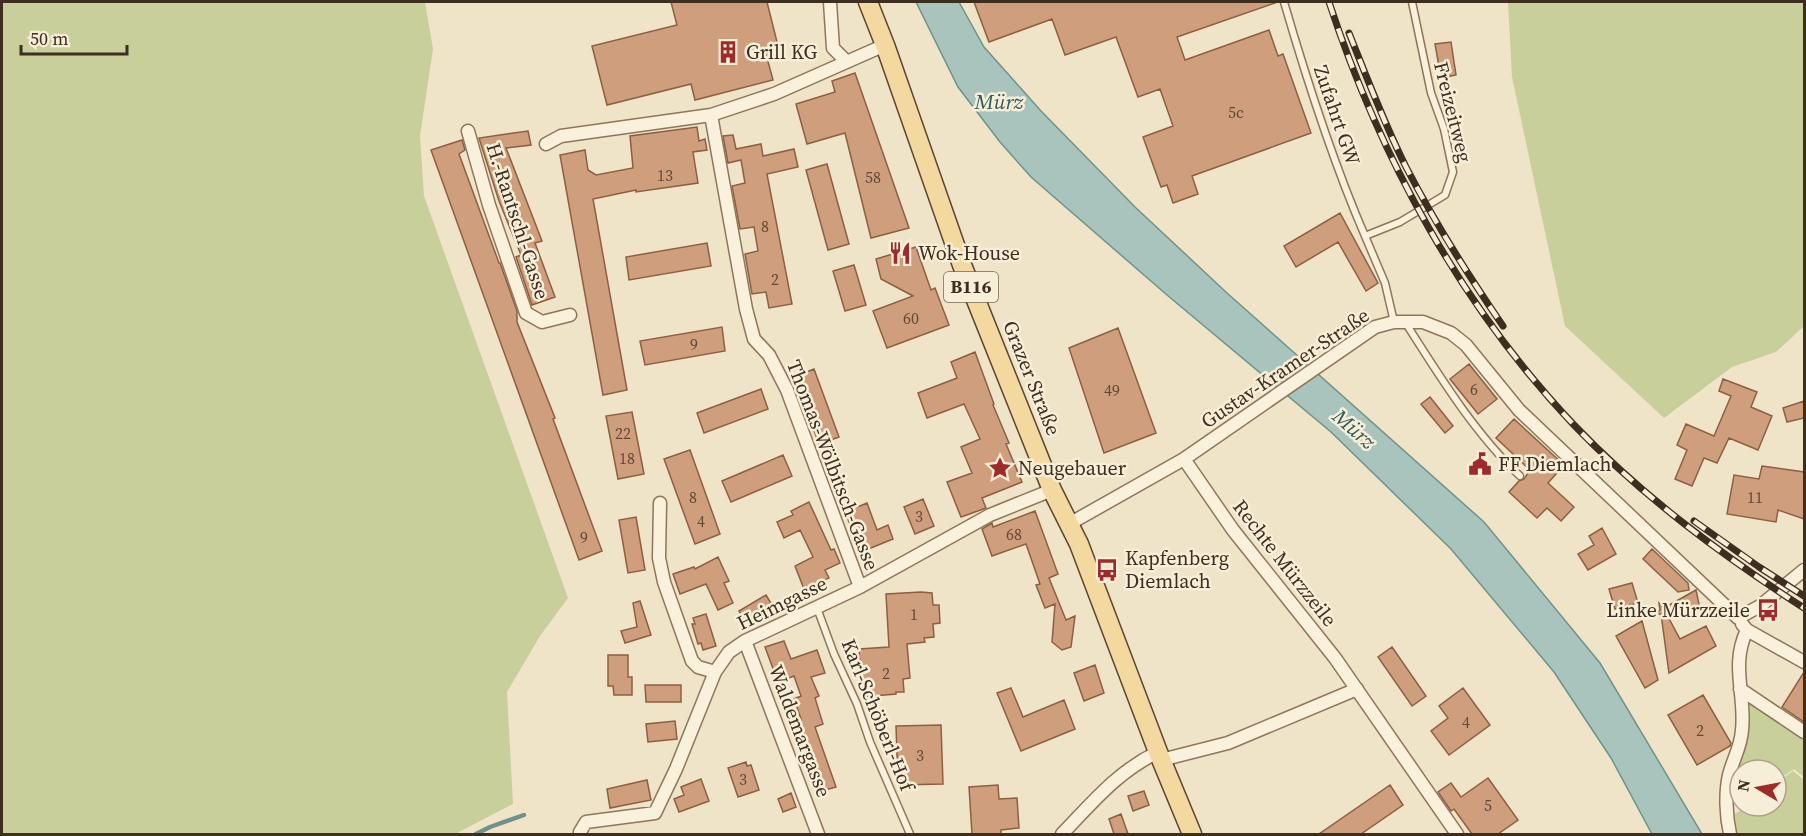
<svg xmlns="http://www.w3.org/2000/svg" width="1806" height="836" font-family="'Source Serif 4',serif">
<rect width="100%" height="100%" fill="#f0e4c8"/>
<path fill="#c9cf9b" d="M2,2H425L433,49L420,136L424,196L568,598L540,636L507,692L513,804L455,834H2Z
M1508,2H1804V326L1776,352L1732,367L1664,418L1565,326L1512,77Z
M1748,704L1757,707L1804,739V777L1794,769L1776,781V770H1740V803C1721,788 1745,755 1748,737C1750,726 1749,715 1748,704Z
M1793,771L1804,780V834H1738L1732,815L1740,811L1743,806H1776V783Z"/>
<path fill="#a9c4bc" stroke="#6f938a" stroke-width="1.5" d="M916,2H959L984,47L1041,111L1135,207L1227,293L1484,522L1600,663L1702,834H1652L1611,758L1554,672L1451,549L1331,432L1167,295L1031,177L1000,142L958,87Z"/>
<g fill="none" stroke-linecap="round" stroke-linejoin="round">
<path stroke="#6f938a" stroke-width="4.5" d="M476,834L490,827L524,815"/>
</g>
<path fill="#cf9f7d" stroke="#8d5f41" stroke-width="1.5" d="M671,2H767L779,50L766,54L773,80L695,100L691,84L607,105L592,46L677,25Z
M974,2H1274L1275,3L1177,37L1185,60L1269,30L1278,56L1283,54L1311,133L1192,176L1198,194L1173,203L1167,185L1161,187L1143,137L1173,126L1160,89L1138,97L1116,37L1065,55L1052,19L989,42Z
M1451,42L1456,75L1441,78L1435,44Z
M855,73L909,228L871,238L845,133L807,144L796,104L835,92L832,81Z
M697,127L699,141L705,139L707,150L693,152L698,183L636,192V190L593,199L627,390L603,395L560,155L585,150L588,170L596,175L633,168L630,136Z
M528,131L531,145L506,148L542,241L535,243L555,297L532,305L516,257L521,255L499,201L479,138Z
M733,135L736,149L761,144L763,156L794,149L798,167L767,174L792,304L769,308L766,292L752,294L745,254L758,251L754,227L740,229L732,186L745,183L741,160L728,163L723,136Z
M462,140L465,150L459,154L499,263H500L517,311V322L555,418L553,419L602,551L579,560L431,150Z
M827,164L849,244L828,250L806,170Z
M1340,213L1378,283L1366,291L1338,242L1296,267L1284,246Z
M707,243L711,266L629,280L626,257Z
M916,247L931,290L935,288L949,325L887,348L873,311L913,296L881,279L876,259Z
M854,265L866,305L845,311L833,271Z
M722,327L725,351L645,365L640,341Z
M1118,328L1156,433L1104,453L1069,348Z
M975,352L994,404L993,405L1009,443L1006,444L1022,482L982,498L986,508L961,517L947,482L972,473L961,447L980,439L964,404L927,418L918,393L957,378L951,362Z
M1469,364L1497,399L1478,414L1450,379Z
M814,369L839,437L819,444L794,377Z
M1723,379L1757,392L1751,407L1772,416L1758,450L1729,438L1717,463L1704,458L1692,486L1675,479L1687,450L1677,445L1686,424L1714,436L1731,396L1719,391Z
M761,389L768,409L704,433L697,413Z
M1430,397L1453,426L1445,433L1421,404Z
M1804,401V418L1787,422L1783,408Z
M632,412L644,474L618,479L606,416Z
M1514,419L1564,465L1548,483L1574,507L1561,521L1547,508L1537,518L1509,492L1519,481L1524,479L1530,470L1496,438Z
M690,450L720,534L695,544L664,459Z
M783,455L792,476L731,502L722,481Z
M1762,466L1804,472V519L1778,510L1776,522L1727,514L1734,475L1759,479Z
M923,499L934,526L915,534L904,507Z
M809,502L831,550L834,549L840,563L825,570L829,578L804,589L795,566L813,557L800,530L784,538L777,522L793,515L791,511Z
M867,503L877,530L888,525L893,539L861,552L845,512Z
M1035,511L1058,574L1049,578L1066,620L1075,616L1071,647L1062,650L1052,642L1055,604L1045,608L1036,585L1040,584L1026,544L992,556L982,529L992,523L993,527Z
M636,517L645,570L628,573L619,520Z
M1602,528L1616,554L1588,570L1578,554L1594,545L1589,536Z
M1652,549L1688,583L1689,590L1678,592L1643,559Z
M718,557L729,581L724,583L733,603L718,610L706,584L680,594L673,574L694,567L695,569Z
M1632,583L1638,603L1615,609L1609,589Z
M1696,590L1700,609L1666,613L1680,639L1706,626L1716,646L1669,673L1661,614L1653,615L1660,610L1659,603L1664,608Z
M921,592L932,593L933,605H939L940,623L933,624L934,637L924,638L925,642L907,644L910,678L903,679L904,692H896V694L862,697L859,649L889,647L886,594Z
M766,595L772,605L745,622L739,611Z
M640,601L651,635L625,643L621,631L637,627L633,603Z
M706,614L716,646L703,650L701,643L698,644L692,624H695L693,618Z
M1642,621L1658,680L1645,688L1616,636Z
M784,641L791,659L817,650L825,673L811,677L819,696L815,698L823,724L815,727L836,787L818,792L811,770L817,768L806,740L801,742L794,721L801,719L794,699L801,696L794,676L778,682L765,647Z
M1392,647L1426,696L1412,706L1378,657Z
M608,655H628V677H632V695H614L613,686H608Z
M1095,665L1104,693L1084,701L1074,673Z
M1804,672V722L1782,707Z
M645,685H681V702H646Z
M1011,688L1023,717L1064,700L1075,729L1021,751L997,693Z
M1463,688L1490,725L1449,755L1431,731L1448,718L1439,706Z
M1703,695L1731,743L1730,746L1697,765L1668,715Z
M675,721L677,739L648,742L646,724Z
M941,725L943,784L898,785L896,726Z
M746,762L747,766L751,765L759,790L738,797L728,768Z
M1488,778L1518,820L1498,834H1472L1454,809L1451,811L1438,792L1451,783L1461,797Z
M701,779L709,801L679,812L674,799L684,795L681,787Z
M647,780L651,800L610,808L607,789Z
M998,785L999,799L1017,798L1019,828L1001,830V834H972L969,787Z
M1390,785L1403,805L1361,834H1319Z
M1144,791L1149,805L1133,811L1128,796Z
M791,793L796,807L783,812L778,799Z
M1121,814L1128,834H1114L1109,819Z"/>
<g fill="none" stroke-linecap="round" stroke-linejoin="round">
<g stroke="#8d765c" stroke-width="9">
<path id="lane" d="M1284,2C1307,81 1332,160 1365,236
M1394,322L1385,283L1365,236L1400,222L1445,195L1453,172L1444,129L1431,93L1412,2
M1405,322C1438,374 1475,434 1520,476
M817,608L834,654L857,704L870,742L910,834"/>
</g>
<g stroke="#8d765c" stroke-width="15">
<path id="street" d="M830,2L833,48L846,61
M711,115L746,309L754,339L769,355L787,390L860,587
M468,131L489,205L526,313L542,322L570,315
M546,144L561,136L711,115L774,94L885,45
M1184,459L1233,530L1335,658L1457,834
M660,503L659,558L664,582L692,661L698,667L715,672
M1069,524L1184,459L1375,327L1394,322H1423L1451,333L1466,345L1519,410L1738,618L1760,606L1804,570
M1742,624L1747,630L1804,662
M745,641L818,834
M1740,689L1804,732
M1161,760L1228,743L1357,689
M580,832L586,822L655,813L676,769L715,672L729,652L745,641L860,587L990,515L1052,490
M1062,834C1093,802 1117,772 1158,752
M1730,834C1726,816 1725,793 1729,775C1733,759 1741,747 1742,730C1746,695 1730,665 1747,630"/>
</g>
<g stroke="#5b4430" stroke-width="21">
<path id="primary" d="M868,2L885,45L962,265L1052,490L1079,544L1158,752L1192,834"/>
</g>
<use href="#lane" stroke="#faf1dc" stroke-width="6"/>
<use href="#street" stroke="#faf1dc" stroke-width="12"/>
<use href="#primary" stroke="#f3d9a0" stroke-width="18"/>
<g stroke="#3d2e20" stroke-width="7">
<path id="rail" d="M1329,2C1380,157 1461,306 1574,425C1643,497 1722,555 1804,608
M1349,33C1367,78 1384,123 1406,167C1435,223 1468,275 1503,326
M1694,521L1759,567L1804,596"/>
</g>
<use href="#rail" stroke="#f7eed8" stroke-width="4.5" stroke-dasharray="14" stroke-linecap="butt"/>
</g>
<defs>
<g id="building-bare" transform="scale(1.8)"><path d="M-4-6H4V6H1V3H-1V6H-4ZM-2.5-4.3h1.7v1.8h-1.7ZM.8-4.3h1.7v1.8H.8ZM-2.5-1h1.7V.8h-1.7ZM.8-1h1.7V.8H.8Z" fill="#9e2a2b" stroke="#f7eed8" stroke-width="2.5" paint-order="stroke"/></g>
<g id="restaurant-bare" transform="scale(1.8)"><path d="M-5-6h1v4h1v-4h1v4h1v-4h1v5L-1.5 .5V6h-2V.5L-5-1ZM5-6V6H3V1.5H1.5Q1.5-4 5-6Z" fill="#9e2a2b" stroke="#f7eed8" stroke-width="2.5" paint-order="stroke"/></g>
<g id="civic-bare" transform="scale(1.8)"><path d="M-.6-6.5H3V-4.5H.6V-3L4-1V1h2V6H-6V1h2V-1L-.6-3ZM-1.2 2.5V6h2.4V2.5Z" fill="#9e2a2b" stroke="#f7eed8" stroke-width="2.5" paint-order="stroke"/></g>
<g id="sight-bare" transform="scale(1.8)"><path d="M0-6L1.8-2.2L6-1.7L2.9 1.2L3.7 5.4L0 3.3L-3.7 5.4L-2.9 1.2L-6-1.7L-1.8-2.2Z" fill="#9e2a2b" stroke="#f7eed8" stroke-width="2.5" paint-order="stroke"/></g>
<g id="bus-bare" transform="scale(1.8)"><path d="M-5-6H5V4H4V6H2V4H-2V6H-4V4H-5ZM-3.5-4V0h7V-4ZM-3.5 1.2v1.5H-2V1.2ZM2 1.2v1.5H3.5V1.2Z" fill="#9e2a2b" stroke="#f7eed8" stroke-width="2.5" paint-order="stroke"/></g>
</defs>
<g fill-rule="evenodd">
<use href="#building-bare" x="728" y="52"/>
<use href="#restaurant-bare" x="900" y="253"/>
<use href="#civic-bare" x="1480" y="464"/>
<use href="#sight-bare" x="1000" y="468"/>
<use href="#bus-bare" x="1107" y="570"/>
<use href="#bus-bare" x="1768" y="610"/>
</g>
<g text-anchor="middle" stroke-width="5" stroke-linejoin="round" paint-order="stroke">
<g font-size="16" fill="#624a37">
<text x="1236" y="118">5c</text>
<text x="665" y="181">13</text>
<text x="873" y="183">58</text>
<text x="765" y="232">8</text>
<text x="775" y="285">2</text>
<text x="911" y="324">60</text>
<text x="694" y="350">9</text>
<text x="1474" y="395">6</text>
<text x="1112" y="396">49</text>
<text x="623" y="439">22</text>
<text x="627" y="464">18</text>
<text x="693" y="503">8</text>
<text x="1755" y="503">11</text>
<text x="919" y="522">3</text>
<text x="701" y="527">4</text>
<text x="1014" y="540">68</text>
<text x="584" y="543">9</text>
<text x="914" y="620">1</text>
<text x="886" y="679">2</text>
<text x="1466" y="728">4</text>
<text x="1700" y="736">2</text>
<text x="920" y="761">3</text>
<text x="743" y="785">3</text>
<text x="1488" y="811">5</text>
</g>
<rect fill="#f7eed8" stroke="#756857" stroke-width="1.5" x="944" y="272" width="54" height="30" rx="4.5"/>
<g font-size="18" font-weight="bold" fill="#3d2e20">
<text x="971" y="293">B116</text>
</g>
<g font-size="20" fill="#3d2e20" stroke="#f7eed8" text-anchor="start">
<text x="746" y="59">Grill KG</text>
<text x="918" y="260">Wok-House</text>
<text x="1498" y="471">FF Diemlach</text>
<text x="1018" y="475">Neugebauer</text>
<text x="1125" y="565">Kapfenberg<tspan x="1125" dy="23">Diemlach</tspan></text>
<text x="1750" y="617" text-anchor="end">Linke Mürzzeile</text>
</g>
<g font-size="20" fill="#3d2e20" stroke="#f7eed8">
<text transform="translate(1453 112) rotate(76)" y="7">Freizeitweg</text>
<text transform="translate(1337 115) rotate(71)" y="7">Zufahrt GW</text>
<text transform="translate(518 221) rotate(72)" y="7">H.-Rantschl-Gasse</text>
<text transform="translate(1285 368) rotate(-34)" y="7">Gustav-Kramer-Straße</text>
<text transform="translate(1032 378) rotate(68)" y="7">Grazer Straße</text>
<text transform="translate(833 465) rotate(69)" y="7">Thomas-Wölbitsch-Gasse</text>
<text transform="translate(1285 563) rotate(52)" y="7">Rechte Mürzzeile</text>
<text transform="translate(782 603) rotate(-26)" y="7">Heimgasse</text>
<text transform="translate(878 715) rotate(68)" y="7">Karl-Schöberl-Hof</text>
<text transform="translate(800 731) rotate(69)" y="7">Waldemargasse</text>
</g>
<g font-size="21" font-style="italic" fill="#2f5d5a" stroke="#f7eed8">
<text x="999" y="109">Mürz</text>
<text transform="translate(1354 429) rotate(41)" y="7">Mürz</text>
</g>
</g>
<rect width="1806" height="836" fill="none" stroke="#3d2e20" stroke-width="6"/>
<g transform="translate(1758 788) rotate(280)"><circle r="28" fill="#f7eed8" stroke="#ada18e" stroke-width="1.5"/>
<path d="M0-4.5L10 22L0 15L-10 22Z" fill="#9e2a2b"/>
<text y="-9" font-size="16" font-weight="bold" text-anchor="middle" fill="#3d2e20">N</text>
</g>
<path d="M21 45v9h106v-9" fill="none" stroke="#3d2e20" stroke-width="3"/>
<text x="30" y="45" font-size="18" fill="#3d2e20" stroke="#f7eed8" stroke-width="4.5" paint-order="stroke">50 m</text>
</svg>
